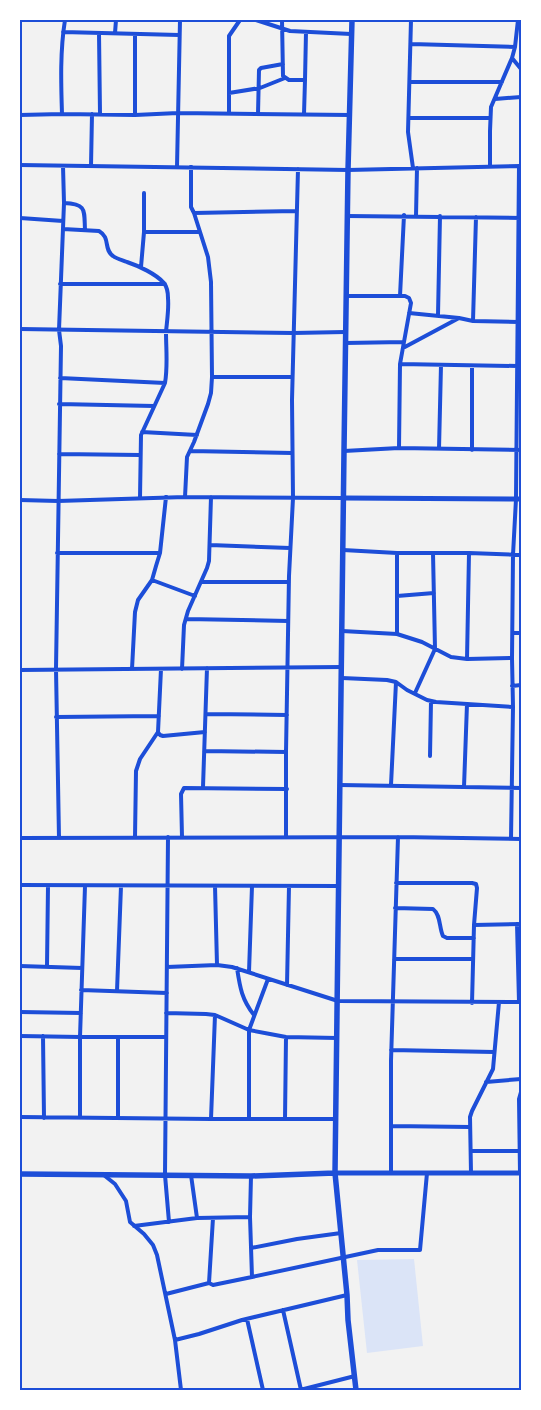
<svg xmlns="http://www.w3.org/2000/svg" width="541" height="1410" font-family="Cabin,sans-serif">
<rect width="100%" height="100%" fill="#f2f2f2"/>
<path fill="#dbe4f7" d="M414,1259L423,1346L367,1353L357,1260Z"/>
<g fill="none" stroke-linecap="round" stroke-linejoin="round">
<path stroke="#1d4ed8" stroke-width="4" d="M256,20L290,31L351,34
M282,20L283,76L289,80H305L304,114
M411,20L408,132L413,168
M63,32L179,35
M99,33L100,114
M115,33L116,20
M135,34V115
M411,44L515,47
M512,58L521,69
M305,80L306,32
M410,82H502
M229,93L260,88L285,78
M495,99L521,97
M62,114C61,83 60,51 65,20
M229,114V36L240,20
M258,114L259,70L261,68L283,64
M20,115L62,114L135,115L178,113L350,115
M409,118H490
M20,165L348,170L520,166
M91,166L92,114
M177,167L180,20
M490,167V131L491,107L512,58L515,47L518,20
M64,203C87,204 84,210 85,230
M194,213L296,211
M347,216L521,218
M416,216L417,168
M20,218L63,221
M63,229L99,231C111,238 103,249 113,256C117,259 122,260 127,262C139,266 156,274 164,283C167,287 168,293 168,298C169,309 167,321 166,332C166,349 168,366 165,383L141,435L140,498
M144,232H200
M141,267L144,232V193
M60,284H165
M346,296H405L409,298L411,303L400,364L399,448
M400,296L404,215
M409,313L459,318L473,321L518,322
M438,315L440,216
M473,321L476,217
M20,329L293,333L345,332
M345,343L404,342
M403,348L459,318
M400,364L517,366
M472,366V450
M212,377H292
M60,378L165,383
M59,404L154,406
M142,432L197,435
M439,449L441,365
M190,451L292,453
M344,451L399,448L521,450
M59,454L140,455
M185,497L187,457L194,442L208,404L211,393L212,377L211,282L208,257L194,213L191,207V167
M20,500L58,501L185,497L344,498
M210,545L290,548
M343,550L397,553H469L521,555
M57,553H160
M152,580L195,596
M201,582H289
M397,596L434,593
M186,619L288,621
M342,631L397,634L422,642L451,657L467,659L512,658
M513,633H521
M397,634V553
M467,659L469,553
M132,669L135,612L138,600L152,580L156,566L160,553L166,497
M161,669L158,732L160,735L163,736L205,732
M182,669L184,625L188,611L207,568L209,561L211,497
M20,670L342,667
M342,678L387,680L396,682L407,690L427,700L436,702L513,707
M512,686L521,685
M415,693L435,649L433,553
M206,714L287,715
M56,717L159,716
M204,751L286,752
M430,756L431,701
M340,785L521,788
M391,785L396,682
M203,787L207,668
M464,787L467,704
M135,837L136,771L140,759L158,732
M168,837L165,1175L169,1222
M182,837L181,794L184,788L287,789
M286,837V752L289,576L293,498L292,400L298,169
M20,838L398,837L521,839
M59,838L56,669L61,346L59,330L64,203L63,166
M511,839L513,707L512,658L513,555L516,499L519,166
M396,883H472L476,884L477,888L474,925L472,1003
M20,885L339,886
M215,886L217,965
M395,908L433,909C441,915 439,928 443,936L447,938H474
M517,924L519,1002
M474,925L521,924
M394,959H473
M20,966L82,968
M47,966L48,886
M167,967L217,965L232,967L338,1001L521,1002
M237,968C240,988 242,1000 254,1015
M249,972L252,886
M287,985L289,886
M81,990L167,993
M117,991L121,886
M20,1012L81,1013
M166,1013L206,1014L215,1015L249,1030L270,1034L286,1037L337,1038
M20,1036L80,1037H166
M43,1036L44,1118
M391,1050L494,1052
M486,1082L521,1079
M20,1117L211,1119H336
M80,1118V1037L85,886
M118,1118V1037
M211,1119L215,1015
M249,1119V1030L268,979
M285,1119L286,1037
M391,1126L470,1127
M471,1151H519
M391,1173V1061L398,837
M471,1173L470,1117L472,1111L493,1069L499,1002
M520,1173L519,1099L521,1092
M191,1175L197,1218
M105,1176L115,1184L126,1201L130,1222L144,1234L153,1245L157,1255L175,1340L181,1390
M213,1218L209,1283L213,1285L252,1277L250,1217L251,1176
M134,1226L197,1218L250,1217
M251,1248L297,1239L341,1233
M252,1277L378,1250H420L427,1173
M166,1294L209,1283
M283,1310L301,1390
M247,1319L263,1390
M175,1340L199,1334L242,1320L347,1295
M300,1390L355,1376"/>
<path stroke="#1d4ed8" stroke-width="5" d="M344,498L521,499
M335,1173H521"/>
<path stroke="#1d4ed8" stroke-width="5.5" d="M352,20L348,170L344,451L335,1173L347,1295L348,1320L356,1390
M20,1174L251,1176L335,1173"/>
</g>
<rect width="541" height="1410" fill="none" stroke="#ffffff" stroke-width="42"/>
<rect x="21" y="21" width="499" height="1368" fill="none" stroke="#1d4ed8" stroke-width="2"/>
</svg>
